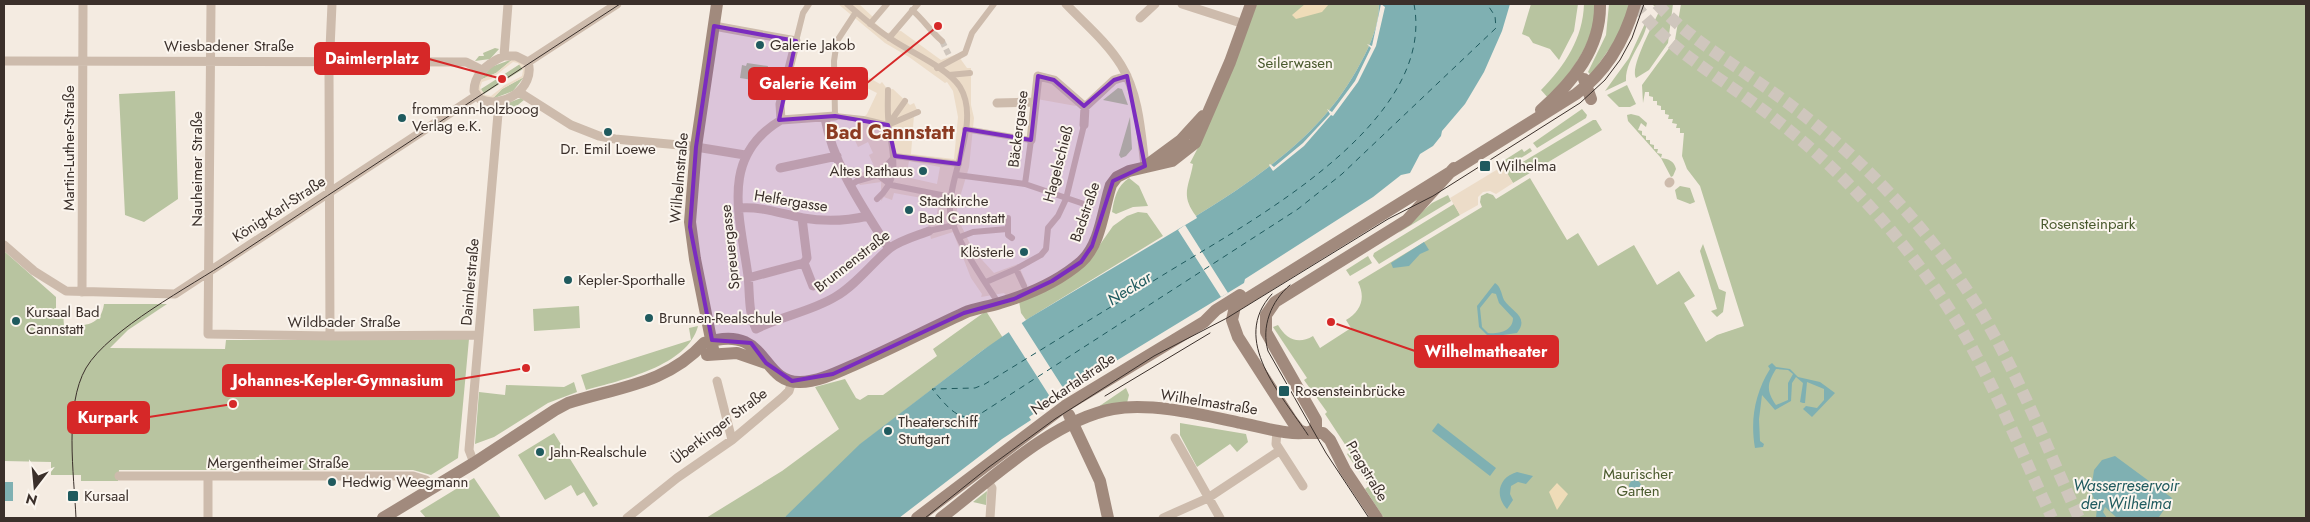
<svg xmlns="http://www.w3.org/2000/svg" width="2310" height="522" font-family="Jost,sans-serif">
<rect width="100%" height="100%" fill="#f4ebe1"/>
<path fill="#b8c4a0" d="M1257,4H1379C1379,24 1371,44 1361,62C1325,132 1262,175 1196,216C1180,195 1189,187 1193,164L1190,163L1202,140Z
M1531,4H1578L1574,31L1559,60L1550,49L1533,43L1529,37L1522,34Z
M1584,4H1596C1594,45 1573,68 1549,99L1541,90C1565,66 1583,38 1584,4Z
M1609,4H1630L1619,35L1591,75L1588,72L1606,35Z
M1651,4H1673L1668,43L1649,70L1636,78C1629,67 1656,20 1660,9Z
M1681,4H2304L2306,6V518H1384L1365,489L1369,486L1347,454L1350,452L1325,414L1327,412L1304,380L1307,378L1273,327L1278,325C1286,339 1298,345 1313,336L1320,348L1351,328L1346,320C1361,311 1366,298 1358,282L1482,207L1480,202L1481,196L1487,193L1493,195L1496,199L1530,178L1567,240L1578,233L1598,266L1634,245L1657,285L1679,271L1695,296L1684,303L1706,342L1717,335L1744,326L1700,186L1687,169L1682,156L1684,133H1680V128H1676L1677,124L1672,123L1673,119H1668L1669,115L1665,114V110H1661V106L1657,105V101H1653V97L1649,96V92H1645L1643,103L1642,85L1675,40Z
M1647,19C1648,39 1625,58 1626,81L1605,91L1629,58Z
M495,48L499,49L490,59L475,61L479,56H484L483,53Z
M513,59L496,73L480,80L491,67Z
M747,63L768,66L764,84L777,89L775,98L757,95L759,81L740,78L742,65L746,66Z
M520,64L523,69L484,94L481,89Z
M524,77L513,91L492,99L502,89Z
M1627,85L1636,104L1630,107H1619L1607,95Z
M1118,88L1122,89L1128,105L1103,100Z
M175,91L178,199L144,222L125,215L119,94Z
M521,98L524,100L513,109L511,107L509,108L510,111L504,112L508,103Z
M1582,109L1587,115L1586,118L1537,148L1533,143Z
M1631,114L1639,116L1647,123L1646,127L1641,123L1638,130L1642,131V135L1646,136V140H1650V144L1654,145V149H1658L1657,153L1662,154L1661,158C1669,159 1674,161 1676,169L1673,176L1671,177L1661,158L1628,121L1627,115Z
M1130,117L1132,149L1126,156L1121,158L1119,155Z
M1593,120H1596L1602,130L1513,183L1506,172Z
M1530,148L1532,151L1504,169L1500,163L1522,149L1524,152Z
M1129,178L1139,186L1148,206L1133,207L1116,214L1112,212C1114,198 1117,186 1129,178Z
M1680,186L1690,188L1695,202L1690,204L1677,199L1675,190Z
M1448,195L1451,201L1398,233L1432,203Z
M1454,204L1460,215L1379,264L1373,256L1374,253Z
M1138,212L1147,213L1163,236L1026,320L1021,313L1019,301L1094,253L1113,226L1127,216Z
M1703,244L1719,289L1726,292L1723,312L1717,317L1711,311L1717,309L1700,251Z
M4,251L56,297V312H63L64,326C82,326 101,327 104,304H167L128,330L110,348L225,349L226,340L469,339L458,458L431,475L413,470H119L118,481H81V475H51V462L4,461Z
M1368,256L1372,263L1350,276L1346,270Z
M579,306L580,328L534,331L533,309Z
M986,311L1003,338L983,350L861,444L789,515L783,518H706L782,471L839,429L815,387L845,379L856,398L860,400L868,395H883L937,356L933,349Z
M698,326C688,366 621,380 586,390L581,375L691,340L689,328Z
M574,382L577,392L548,403L494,437L475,444L479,392L505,395L506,385L564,387Z
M1126,388L1129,395L1127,403L1098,407Z
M1180,423L1246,434L1248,442L1237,452L1230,444L1197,467L1180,435Z
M554,433L598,504L593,507L584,492L577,496L571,485L545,500L518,455Z
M474,478L501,518H426L420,511Z
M987,491L986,505L973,502Z"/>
<path fill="#efdcb8" d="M1305,4H1329L1322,12L1296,19L1292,15Z
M1557,483L1568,494L1557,510L1549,492Z"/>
<path fill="#ecdcc8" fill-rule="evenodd" d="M838,4H859L873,17L875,23L887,33L901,31L941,60L957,54L967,68H971V105L974,118L969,167L957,207V217L973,250L994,273L1018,264L1028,287L1007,297L1004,293L981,297L982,294L971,278L953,232L931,239L928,224L935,225L939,201L894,193L892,200L884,197L881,201V182L860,185L854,177L874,166L869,155L873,153L868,142L858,147L854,138L862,136L860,121L867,114L877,93L865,87L866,76L880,84L882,82L888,90L893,89L910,105L914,103L918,112L914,115L911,154L954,159L958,117L953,91L947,82L945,83L909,57L885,43ZM909,161L940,167L937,184L906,177Z
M513,59L524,63L526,68L524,77L502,89L492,99L480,95L477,87L480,80L496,73ZM513,62L518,63L523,70L522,76L505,85L491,96L485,95L480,88L482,82L491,79Z
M1039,78L1047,79L1079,103L1076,106L1037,99Z
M1503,166L1513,183L1496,194L1490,191L1483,192L1478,197V205L1460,215L1450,198Z"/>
<path fill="#7fb0b2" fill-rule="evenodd" d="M1379,4H1510L1502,31L1484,72L1465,104L1442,131L1441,136L1433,146L1420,154L1410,173L1401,175L1373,197L1245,279L1244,283L1070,389L1029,417L1031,420L1002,439L899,518H784L860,444L983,350L1029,318L1197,218L1196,216C1262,175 1325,132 1361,62C1371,44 1379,24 1379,4Z
M1424,242L1429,250L1420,254L1409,266L1393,268L1391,263Z
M1495,283C1501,287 1501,293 1504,300C1511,311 1530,317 1517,333L1489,337L1479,327L1477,306ZM1492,293L1496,294L1499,303L1513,318C1513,331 1499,334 1488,333L1482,327L1480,308Z
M1772,363L1776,367L1790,369L1798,377L1820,382L1835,393L1812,417L1803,409L1806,406L1817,408L1824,400V389L1807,382L1805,403H1803L1800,402L1803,383L1796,377L1792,383L1791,401L1775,410L1762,395L1759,419L1760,441L1764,444L1763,447L1755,448C1750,420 1755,393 1770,369L1768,366ZM1776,369L1788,370L1793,374L1788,383V400L1776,405C1766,390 1767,384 1776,369Z
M1438,423L1496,468L1490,476L1432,431Z
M2115,456L2172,498L2159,517L2117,518L2105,507L2103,512L2107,518H2096L2097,507L2091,491L2094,470L2102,460Z
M1517,472L1533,476L1526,484L1518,482L1511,486L1510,494L1513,500L1507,509C1494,495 1499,477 1517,472Z
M1629 486a6 6 0 1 1 12 0a6 6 0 1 1-12 0Z
M4,482H13V501H4Z"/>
<path fill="#f4ebe1" d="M1381,4L1385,7L1376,46L1358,82L1333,116L1331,115L1304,146L1273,171L1269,165L1270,164L1274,167L1303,143L1330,114L1327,109L1332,112L1355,81L1371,48L1367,44L1372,46Z
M1185,225L1228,293L1221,297L1178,230Z
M1021,322L1067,394L1054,403L1008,331Z"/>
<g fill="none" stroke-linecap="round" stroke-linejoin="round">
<path stroke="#1f5a5e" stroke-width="1" stroke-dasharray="6 5" stroke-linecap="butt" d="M1414,4C1437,124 1247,223 1163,275C1104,311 1044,348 985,384L975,388L932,389C945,403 956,422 977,416L1298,209L1342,174L1496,28L1495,16L1487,4"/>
<path stroke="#cfc6bd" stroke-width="6" stroke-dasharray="6 3" stroke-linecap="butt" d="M942,41L950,57"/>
<path stroke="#cfc6bd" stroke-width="12" stroke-dasharray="12 6" stroke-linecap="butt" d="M1635,4C1663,43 1703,67 1741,94C1771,115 1800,138 1827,163C1877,210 1920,262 1956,320C1994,383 2021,452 2052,518
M1657,4C1686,35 1721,56 1755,80C1785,100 1815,123 1842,147C1895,194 1940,247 1978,307C2018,373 2047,448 2079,518"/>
<path stroke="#cdbbac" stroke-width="6" d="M847,4C861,16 875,29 891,39C910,52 948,68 960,87C981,121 949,174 950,210C951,234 985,282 999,304
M912,10C924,20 930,31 942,41
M856,12L837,41L834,61L835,116L863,119L888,125L905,101
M870,24L887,4
M889,38L918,4
M796,41L803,13L809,4
M937,68L965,53L972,33L994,4
M949,75L970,73
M890,124L918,112
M965,129L1031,140L1025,184
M878,175L891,185L951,197
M957,175L1025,184L1090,206
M851,185L857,181L878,175L895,156L959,164
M877,199C902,177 892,155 889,126C887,114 888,102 888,90
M1008,218V235L1012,238
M929,231L954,225
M960,237L973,232L1007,229
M1016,269L1041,255L1046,249L1048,228L1058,216L1066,199L1084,125
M986,282L1016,269L1024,286"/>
<path stroke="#cdbbac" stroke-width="9" d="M211,4L208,334L330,336L479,335
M1066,4C1084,23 1107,42 1121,65C1139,94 1141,133 1145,166
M1182,4L1244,24
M1140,18L1155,4
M714,26L796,41L780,104L781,120
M504,56H516L528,62C536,88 502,110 480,99L474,91C474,73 488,63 504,56Z
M504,56L508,4
M4,61L466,62L482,70
M528,62L617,4
M519,92L571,125L599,136L615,139L690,146L745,155
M997,103L1035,102
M1085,107L1114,80L1127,76
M825,118C833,165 864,209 889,249
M781,120L835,116
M1084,125L1085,107
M1031,140L1038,76L1054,80L1085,107
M780,168L837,156
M1669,183L1670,182
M739,208C761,206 782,214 803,218C826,222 846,221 868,216
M802,218L807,258L804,263L813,286
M4,245L34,271L66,291L175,294L476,96
M748,278L804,263
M82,292L83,4
M756,329C748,312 750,293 748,276C740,216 719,157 781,120
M756,329C781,316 810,312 835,297C856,285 871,264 890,248C901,240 916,236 929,231
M330,336L329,71L332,4
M717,381L732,440
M1277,430L1276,444L1303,486
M1175,438L1220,518
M474,463L469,450L499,102
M119,476H413L426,480L432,489
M208,477V518
M988,482L992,488L990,518
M627,518L677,478L732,440L783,397L789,391L792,381
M1163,518L1208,498L1279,451"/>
<path stroke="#a18a7d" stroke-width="12" d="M1584,79L1591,99
M1541,110C1573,82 1601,48 1600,4
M1147,165L1181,140L1203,116
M714,354L695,259L690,222L696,147L717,4
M707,355L737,353L766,363
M1069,415L1100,481L1108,518
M1306,433L1299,430L1292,421L1238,337L1232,320L1235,306L1576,94C1606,72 1625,39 1635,4
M1307,433H1323L1330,440L1345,470L1377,518
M383,518L474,463L555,410L568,403C618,387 667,384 704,343C769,322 759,383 800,382C818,382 838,372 854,365C891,349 927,330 964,313C975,308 988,307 1000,303C1027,295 1059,281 1081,262C1101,244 1103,209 1111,185L1117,177L1129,171L1172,161L1195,143L1230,62L1251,4
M917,518L1065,406L1204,322L1216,310L1240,295
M941,518C989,481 1053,420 1113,409C1151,402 1203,415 1241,423C1258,426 1296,438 1312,431L1316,427V420L1266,332V315L1275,302L1407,220L1454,168"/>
<path stroke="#3b302b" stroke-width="1" d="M1290,285C1271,301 1261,327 1268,351L1326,453L1369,518
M1272,294C1229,340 1282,395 1308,435
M1105,396L1210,333
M76,518C74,474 64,406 86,368C109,329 191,286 230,260C360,174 490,89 620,4
M925,518L989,467L1055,419L1154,356L1227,318L1388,219L1433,196L1580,103L1605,80L1620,60L1632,38L1644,4"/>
</g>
<path fill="#7b2cbf" fill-opacity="0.2" stroke="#7b2cbf" stroke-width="4" stroke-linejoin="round" d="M714,26L796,41L779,120L835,116L888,125L895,156L959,164L965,129L1031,140L1038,76L1054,80L1084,106L1114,80L1127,76L1145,166L1113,181L1092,246L1081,262L1052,281L1014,299L964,313L833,374L792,381L766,363L751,343L712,340L690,227L696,147Z"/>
<g fill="#1f5a5e" stroke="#fbf5ee" stroke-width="2">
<circle cx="760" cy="45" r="5"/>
<circle cx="402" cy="118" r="5"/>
<circle cx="608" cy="132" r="5"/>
<rect x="1479" y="160" width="12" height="12" rx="2.5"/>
<circle cx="923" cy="171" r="5"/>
<circle cx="909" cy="210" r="5"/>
<circle cx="1024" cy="252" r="5"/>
<circle cx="568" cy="280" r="5"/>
<circle cx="649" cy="318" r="5"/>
<circle cx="16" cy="321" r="5"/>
<rect x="1278" y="385" width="12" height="12" rx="2.5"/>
<circle cx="888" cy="431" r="5"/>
<circle cx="540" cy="452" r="5"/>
<circle cx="332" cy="482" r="5"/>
<rect x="67" y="490" width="12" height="12" rx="2.5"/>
</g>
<g text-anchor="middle" stroke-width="4" stroke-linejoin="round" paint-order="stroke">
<g font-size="15" fill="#3b302b" stroke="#fbf5ee" text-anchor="start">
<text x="770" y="50">Galerie Jakob</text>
<text x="412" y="114">frommann-holzboog<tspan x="412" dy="17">Verlag e.K.</tspan></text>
<text x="608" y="154" text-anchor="middle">Dr. Emil Loewe</text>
<text x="1496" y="171">Wilhelma</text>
<text x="913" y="176" text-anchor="end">Altes Rathaus</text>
<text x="919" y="206">Stadtkirche<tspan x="919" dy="17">Bad Cannstatt</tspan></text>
<text x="1014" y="257" text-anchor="end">Klösterle</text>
<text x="578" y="285">Kepler-Sporthalle</text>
<text x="26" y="317">Kursaal Bad<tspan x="26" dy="17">Cannstatt</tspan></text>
<text x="659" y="323">Brunnen-Realschule</text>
<text x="1295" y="396">Rosensteinbrücke</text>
<text x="898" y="427">Theaterschiff<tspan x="898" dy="17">Stuttgart</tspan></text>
<text x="550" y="457">Jahn-Realschule</text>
<text x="342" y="487">Hedwig Weegmann</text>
<text x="84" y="501">Kursaal</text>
</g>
<g font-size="15" fill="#3b302b" stroke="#fbf5ee">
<text x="229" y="51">Wiesbadener Straße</text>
<text transform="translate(1018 129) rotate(-83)" y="5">Bäckergasse</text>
<text transform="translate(69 148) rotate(-90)" y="5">Martin-Luther-Straße</text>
<text transform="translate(1058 164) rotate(-75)" y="5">Hagelschieß</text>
<text transform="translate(197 169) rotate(-90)" y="5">Nauheimer Straße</text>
<text transform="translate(679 178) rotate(-85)" y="5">Wilhelmstraße</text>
<text transform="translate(791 201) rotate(9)" y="5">Helfergasse</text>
<text transform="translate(279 209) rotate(-33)" y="5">König-Karl-Straße</text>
<text transform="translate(1085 212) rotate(-71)" y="5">Badstraße</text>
<text transform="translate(730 247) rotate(-96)" y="5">Spreuergasse</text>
<text transform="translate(852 261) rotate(-38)" y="5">Brunnenstraße</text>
<text transform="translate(470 282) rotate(-85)" y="5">Daimlerstraße</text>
<text x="344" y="327">Wildbader Straße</text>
<text transform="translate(1073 384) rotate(-34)" y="5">Neckartalstraße</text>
<text transform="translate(1209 402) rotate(9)" y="5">Wilhelmastraße</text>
<text transform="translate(719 426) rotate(-37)" y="5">Überkinger Straße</text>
<text x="278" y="468">Mergentheimer Straße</text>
<text transform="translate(1367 471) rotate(59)" y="5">Pragstraße</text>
</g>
<g font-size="15" fill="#4a5a2e" stroke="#fbf5ee">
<text x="1295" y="68">Seilerwasen</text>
<text x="2088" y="229">Rosensteinpark</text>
<text x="1638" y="479">Maurischer<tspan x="1638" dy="17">Garten</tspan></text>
</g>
<g font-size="16" font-style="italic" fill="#1f5a5e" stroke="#fbf5ee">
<text transform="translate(1129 288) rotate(-32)" y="6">Neckar</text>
<text x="2126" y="491">Wasserreservoir<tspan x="2126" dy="18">der Wilhelma</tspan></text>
</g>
<g font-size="20" font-weight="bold" fill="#8c3b22" stroke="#fbf5ee">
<text x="890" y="139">Bad Cannstatt</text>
</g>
</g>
<path fill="none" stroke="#d62828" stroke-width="2" d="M502 79L429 59M938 26L867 83M1331 322L1415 351M526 368L454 380M233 404L149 417"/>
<g fill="#d62828" stroke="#fbf5ee" stroke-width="2">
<circle cx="502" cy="79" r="5"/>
<circle cx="938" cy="26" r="5"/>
<circle cx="1331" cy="322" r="5"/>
<circle cx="526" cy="368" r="5"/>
<circle cx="233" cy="404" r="5"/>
</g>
<g fill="#d62828" stroke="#d62828" stroke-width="2">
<rect x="315" y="43" width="114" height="31" rx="5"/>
<rect x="749" y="68" width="118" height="31" rx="5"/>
<rect x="1415" y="336" width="143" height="31" rx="5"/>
<rect x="223" y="365" width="231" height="31" rx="5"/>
<rect x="68" y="402" width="81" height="31" rx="5"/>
</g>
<g font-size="16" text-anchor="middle" font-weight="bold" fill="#fff">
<text x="372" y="64">Daimlerplatz</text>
<text x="808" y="89">Galerie Keim</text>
<text x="1486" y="357">Wilhelmatheater</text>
<text x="338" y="386">Johannes-Kepler-Gymnasium</text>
<text x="108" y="423">Kurpark</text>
</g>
<rect width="2310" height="522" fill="none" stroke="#3b302b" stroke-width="10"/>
<g transform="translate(35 487) rotate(196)" stroke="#fbf5ee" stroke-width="4" paint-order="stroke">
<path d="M0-4L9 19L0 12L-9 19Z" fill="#3b302b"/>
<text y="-8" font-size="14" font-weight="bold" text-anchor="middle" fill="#3b302b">N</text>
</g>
</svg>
